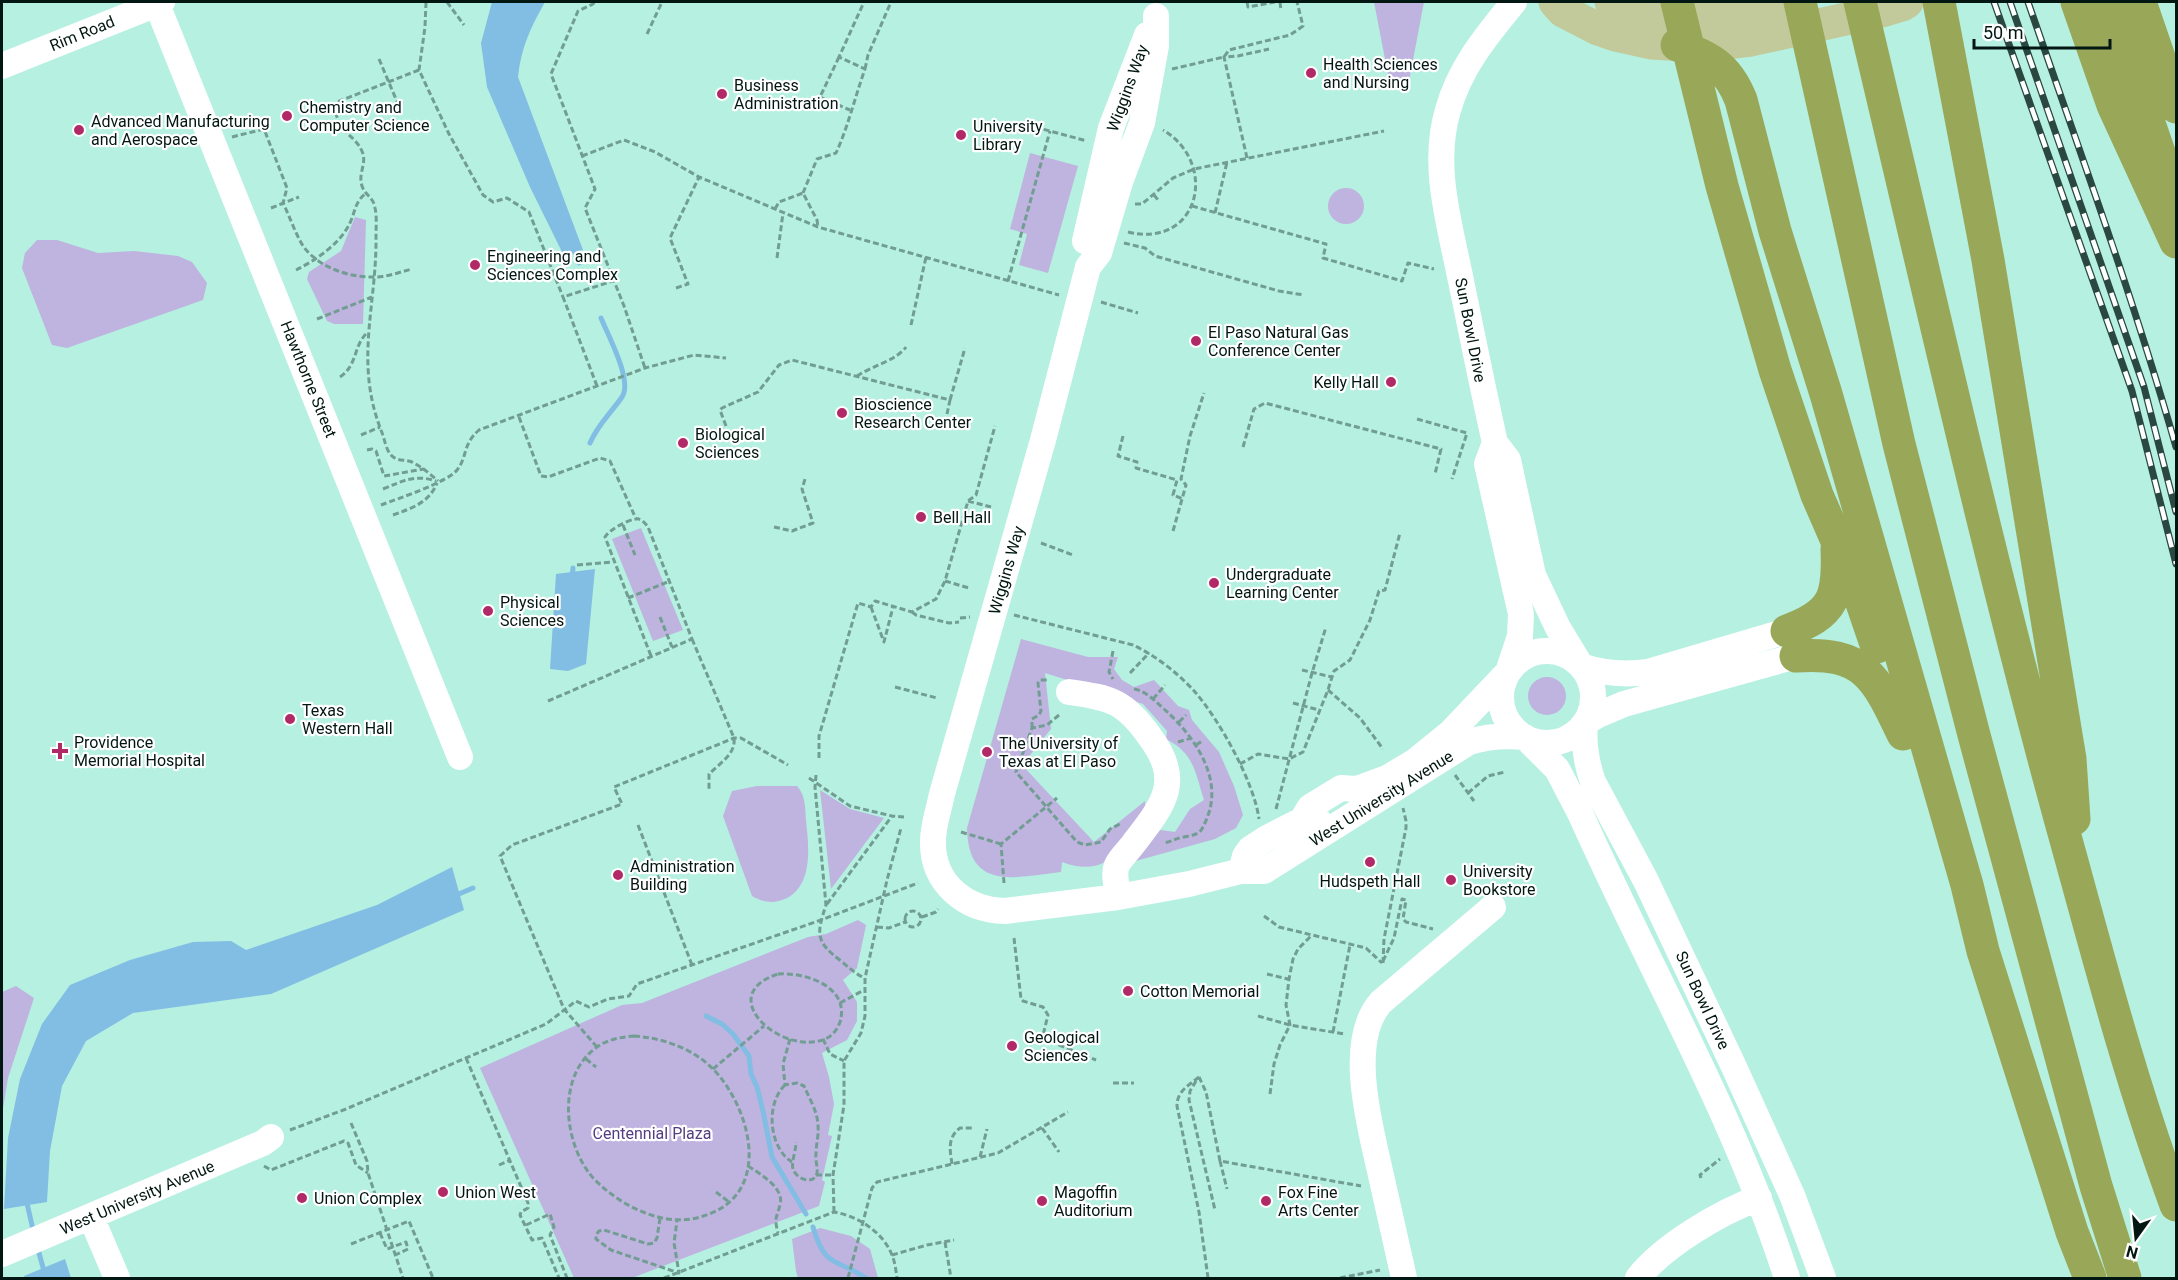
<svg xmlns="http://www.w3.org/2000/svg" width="2178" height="1280" font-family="Roboto,sans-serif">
<rect width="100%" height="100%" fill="#b5f0e1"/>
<path fill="#bfb3df" d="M1374,2H1424L1409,81L1390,85Z
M1030,153L1078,166L1048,273L1019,265L1027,234L1010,229Z
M1328 206a18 18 0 1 1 36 0a18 18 0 1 1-36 0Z
M355,217L366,220L363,324H334L327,321L307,279L309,272L341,251Z
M37,240H57L98,253L134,251L178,256L192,262L207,283L203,300L67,348L52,345L22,268L25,253Z
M641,528L683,630L653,641L612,539Z
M1021,639L1088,657H1118L1114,669L1122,680L1134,687L1154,680L1178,706L1189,710L1192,720L1219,752L1234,786L1243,815L1236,828L1215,839L1132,862L1160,830L1175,832L1190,809L1204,800C1195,772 1194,753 1166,739L1167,731L1143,704L1045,673L1051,729L1022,765L1094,842L1145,801L1146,818C1120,848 1108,879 1062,862L1061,872C1016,877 968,892 967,828Z
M1528 696a19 19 0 1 1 38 0a19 19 0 1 1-38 0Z
M757,786H797C806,796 805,808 806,821C809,847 813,884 787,898C774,904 764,903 752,896L723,816L732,791Z
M820,790L850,809L884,818L831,889Z
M858,920L866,925L857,968L843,980L857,1002V1021L847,1040L822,1053L829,1077L834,1104L828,1135L832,1136L822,1180L825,1182L819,1206L632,1278H574L480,1068L622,1005L642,1003L808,937L826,934Z
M16,986L34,998L8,1078L2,1115V992Z
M820,1228L851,1236L870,1249L878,1278H798L796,1271L792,1239Z"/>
<path fill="#82bde3" d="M492,2H545C531,27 521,47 518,77L583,250L563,254L530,187L487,87L481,43Z
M595,569L586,664L568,671L550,669L556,574Z
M452,867L464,910L271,994L133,1013L86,1041L62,1086L50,1151L47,1202L4,1209L8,1138L20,1079L42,1024L70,985L130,960L193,942L231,941L246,950L377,905Z
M65,1259L71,1278H25L24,1276Z"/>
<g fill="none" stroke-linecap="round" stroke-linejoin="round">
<path stroke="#82bde3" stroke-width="5" d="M572,245L579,263
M590,443C598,424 611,413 622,397C633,381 608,335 601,318
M572,579L573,568
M454,896L473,888
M706,1016L722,1024L733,1034L749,1056L751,1074L757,1087L763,1111L772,1157L806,1214
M26,1199L34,1234
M813,1227C825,1269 836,1258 866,1278
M37,1246L46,1278"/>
<path stroke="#719d92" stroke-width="3" stroke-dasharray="6 3" stroke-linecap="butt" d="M426,2L425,27L419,70L449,134L483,195L493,202L507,198L529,212L563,297
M447,2L464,25
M594,2L593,4L578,11L551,74L595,189L585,208L624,306L645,368
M1247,2L1248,7L1275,2
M1280,2L1281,10
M647,34L662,2
M839,57L820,97L850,110
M379,59L398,104
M865,69L868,55L891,2
M1172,69L1224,57L1229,50L1290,35L1303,26L1297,2
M419,70L337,102L334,108C336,114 338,121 341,126C348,136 359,141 363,154C366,165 358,174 362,186C365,195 374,198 375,208C377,217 376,227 376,236C377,305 354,361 381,430C384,437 386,450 391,455C397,462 405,459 412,462C422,467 430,474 438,481
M1035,127L1087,141
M232,137L264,129L287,188L283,203C290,217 295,233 303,246C318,267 349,278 375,277C387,277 400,272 412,269
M582,156L624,140L655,152L699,177L818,227L1059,295
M1247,158L1224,57L1238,56L1269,49
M803,193L817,159L836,153C848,127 855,97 865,69L839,57L864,2
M1154,195L1158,200
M1135,204H1142L1173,178L1194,169L1384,131
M1192,206L1326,244L1323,258L1402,281L1408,263L1434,269
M271,208L299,197
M775,209L779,202L803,193L817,220L818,227
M1215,213L1227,162
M1128,232C1200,249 1219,163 1163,130
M1124,243L1145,248L1155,256L1279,291L1304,295
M777,258L783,213
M296,270C316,260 340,244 350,223C355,212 355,202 365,194
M1008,281L1050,131
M676,288L688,284L670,238L699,177
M1101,302L1138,313
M317,319L372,297
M911,325L926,257
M857,376C872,366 897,360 906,347
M340,377C358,365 353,345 368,332
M597,386L563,297L613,281
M950,400L965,348
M519,417L541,476L548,477L600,458L610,461L636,519
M1417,419L1467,433L1452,479
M726,426L720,410L722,408L758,392L779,365L792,360L950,400L947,414
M361,435L380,427
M1123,436L1118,456L1137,462L1136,468L1177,480L1173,495L1183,499
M1243,447L1254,409L1265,403L1441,449L1435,474
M367,450L372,449L376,451L384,476L424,469
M383,489C403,481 414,474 436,481
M968,501L991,507
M381,505C397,499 448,482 457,470C468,456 462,445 479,430L645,368L694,355L726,358
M393,515C412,508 429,503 437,483
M623,525L635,555
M774,527L792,531L813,523L802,489L805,479
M1173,531L1186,485L1181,479L1190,436L1204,393
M1041,543L1073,555
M577,565L613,562
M945,581L969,588
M628,598L670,581
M871,607L884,642L893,607
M912,612L916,615L949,623L959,622
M1014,615L1133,645C1156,656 1178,673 1195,692C1220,721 1254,782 1259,819
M660,617L672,647
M960,618L970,617
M692,639L734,738C736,754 720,763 709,774V789
M1113,651L1109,672L1113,679
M1302,670L1332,677
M1130,673L1149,653
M895,687L937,698
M1134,689C1146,691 1155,701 1164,709C1193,735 1224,777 1207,818C1201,833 1200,834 1184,837C1176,838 1171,842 1163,843
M1328,690L1360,718L1383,749
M1153,699L1165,685
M548,701L692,639L648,527C645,523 641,518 636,519C627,520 609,530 605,537L651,656
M1293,703L1319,710
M1059,715L1047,725L1032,728L1016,772L1077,842L1085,845L1101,842L1110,829L1120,824
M1179,722L1186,715
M1032,728V719L1039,715L1041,711L1038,683L1040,680H1048
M1178,742L1191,738
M1196,745L1202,741
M819,758V736L858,603L871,607L875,601L912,612L936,599L945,581L968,501L976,495L995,426
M1240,764L1258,754L1289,759L1303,752L1328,690L1332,677L1334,671L1350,660L1370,620L1379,591L1385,590L1400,533
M816,775L815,787L826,905C816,935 816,942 841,961C849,968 855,973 864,978
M1455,775L1474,801
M809,778L850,806L892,816L904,817
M1468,793L1488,776L1505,772
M1276,809L1312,673L1326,627
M638,825L692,965
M961,832L1001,844
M1004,883L1001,844L1057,798
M827,904L892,816
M905 919a8 8 0 1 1 16 0a8 8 0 1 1-16 0Z
M1264,916L1279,927L1366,948L1382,963
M922,917L936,912L938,909
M877,927L889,928L905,922
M1014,938L1021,999L1023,1001L1043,1007L1048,1015L1043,1035L1044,1039L1096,1060
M1383,961L1394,938L1402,899L1406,900L1403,919L1406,922L1433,929
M1383,963L1384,939L1406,828V821L1403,808
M778,974C803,972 847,985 841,1018C840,1025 835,1033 829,1037C787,1061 710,996 778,974Z
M1267,974L1288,979
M840,1003L864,990
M1258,1016L1290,1025L1344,1034
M1333,1032L1350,945
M634,1036C662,1038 692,1048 712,1068C750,1106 773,1190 709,1214C687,1223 665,1221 643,1212C625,1205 608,1193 594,1179C563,1145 555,1073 600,1045C610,1039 622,1037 634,1036Z
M790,1039L783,1064L785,1085L797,1083L804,1086C809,1098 818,1112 818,1126C819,1135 816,1144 816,1154C815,1160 818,1167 817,1173C814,1186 796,1179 793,1169C791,1162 796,1151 796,1142
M823,1039L830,1054L844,1061
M597,1047L564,1009L500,856L512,845L622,804L614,787L734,738H741L788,765
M466,1058L528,1203V1208L521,1212L520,1215L532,1240L542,1238L559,1278
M586,1059L596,1067
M713,1069L764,1026
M1199,1077L1206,1092L1220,1161L1361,1186
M1199,1077C1188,1086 1177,1091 1177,1106L1199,1212L1208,1278
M1196,1081L1190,1091L1189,1100L1215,1210
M1113,1083H1134
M785,1085C765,1104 769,1148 792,1162
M1270,1094L1274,1064L1280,1045L1290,1025L1286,1005L1289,979L1293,959L1298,949L1311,936
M351,1123L367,1161L368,1173L403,1278
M1042,1128L1059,1152
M290,1130L346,1109L546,1024L576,1001L589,1007L608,999L629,996L637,984L821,920L918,883
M980,1157L987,1129
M1220,1161L1227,1189
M952,1164C950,1150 947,1138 960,1128H973
M499,1165L510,1160
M264,1166L271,1170L344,1141L348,1143L356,1165L368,1173
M748,1166C760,1174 785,1188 780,1205C776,1220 774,1217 778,1233
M816,1175H833
M1701,1178L1700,1175L1720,1159
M716,1192L729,1202
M834,1212L833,1175L844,1105V1061L861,1033L865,1016V978L887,880L901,828
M660,1218L657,1238L654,1243L648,1244L604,1230L599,1231L596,1235V1239L611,1250L679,1273L674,1243L677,1221
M526,1225L550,1214L554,1227L550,1235L567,1278
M380,1233L387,1249L406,1242L408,1249L395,1255
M945,1242L951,1278
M351,1244L409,1221L433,1278
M892,1255L927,1245L954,1240
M664,1278L834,1212C858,1216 883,1232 892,1255C895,1262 896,1271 897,1278
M848,1278L872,1188L877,1182L998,1153L1068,1112
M1340,1278L1380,1270"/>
<path stroke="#fff" stroke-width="26" d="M156,2L460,757
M1156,16V46L1142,123L1120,182L1099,253L1088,267L1043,440L942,794C939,809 933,825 933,841C932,883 965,910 1005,911L1118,897L1189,884L1241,871H1264L1469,742C1488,736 1505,735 1525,737L1557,769L1580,813C1649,968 1735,1116 1787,1278
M2,66L162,2
M1085,241L1111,128L1147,35
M1495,443L1508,460L1533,575L1558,628L1581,666C1604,674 1624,675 1648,672L1787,631
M1501 697a46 46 0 1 1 92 0a46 46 0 1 1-92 0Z
M1796,656L1624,704L1598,715L1585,723C1583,744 1586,762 1593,782L1646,881L1734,1067L1792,1195L1823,1278
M1069,692C1111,698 1125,701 1150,737C1183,781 1164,804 1134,843C1129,850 1121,857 1117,865C1113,874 1117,887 1118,897
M1302,820L1310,807L1341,788L1357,789L1387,778L1414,762L1451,732L1508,672L1520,636L1521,614L1487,464L1495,443C1483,389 1472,335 1461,281C1450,225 1431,166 1448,110C1460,67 1487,35 1514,2
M1241,871L1245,856L1250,849L1267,838L1302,820L1317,818
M91,1217L117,1278
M2,1254L263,1143L271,1137
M1404,1278C1396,1243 1388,1207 1380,1171C1370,1126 1346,1041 1381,1002L1493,907
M1638,1278C1663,1246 1720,1212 1759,1198"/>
<path stroke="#c2ca9b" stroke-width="33" d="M1555,2L1563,11L1598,29L1615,35L1651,43L1701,46L1751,40L1882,11L1902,5L1907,2
M1611,2C1678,25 1716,17 1783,2"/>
<path stroke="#99a758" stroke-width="33" d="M1677,2L1722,186L1775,370L1817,495L1854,580L1877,647
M1800,2L1899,444L1974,735L2096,1186L2125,1278
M1860,2C1928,287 1992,575 2071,858C2103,975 2134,1091 2176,1205
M1939,2L1988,260L2070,759L2074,819
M2077,2L2113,105L2176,242
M2107,2L2171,187
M2140,2L2176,107
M1677,45C1710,58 1727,65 1741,100L1775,231L1826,394L1967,885L1983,951L2072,1232L2090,1278
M1787,631C1834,614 1839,597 1837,549
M1796,656C1864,651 1876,677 1903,734"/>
<g stroke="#2a4740" stroke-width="7">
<path id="rail" d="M1994,2L2132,391L2176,564
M2010,2L2144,387L2176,512
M2028,2C2079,149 2133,297 2176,447"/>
</g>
<use href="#rail" stroke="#fff" stroke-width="4.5" stroke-dasharray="14" stroke-linecap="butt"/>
</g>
<g fill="#b22968" stroke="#fff" stroke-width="2">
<circle cx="1311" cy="73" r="6"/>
<circle cx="722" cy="94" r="6"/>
<circle cx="287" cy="116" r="6"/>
<circle cx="79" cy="130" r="6"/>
<circle cx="961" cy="135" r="6"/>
<circle cx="475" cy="265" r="6"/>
<circle cx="1196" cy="341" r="6"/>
<circle cx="1391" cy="382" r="6"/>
<circle cx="842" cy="413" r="6"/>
<circle cx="683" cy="443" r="6"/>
<circle cx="921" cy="517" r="6"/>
<circle cx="1214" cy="583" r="6"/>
<circle cx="488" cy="611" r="6"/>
<circle cx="290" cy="719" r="6"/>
<path d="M57 742h6v6h6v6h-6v6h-6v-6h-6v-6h6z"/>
<circle cx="987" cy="752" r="6"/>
<circle cx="1370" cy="862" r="6"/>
<circle cx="618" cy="875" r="6"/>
<circle cx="1451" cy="880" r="6"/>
<circle cx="1128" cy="991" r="6"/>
<circle cx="1012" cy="1046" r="6"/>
<circle cx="443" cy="1192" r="6"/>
<circle cx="302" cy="1198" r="6"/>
<circle cx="1042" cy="1201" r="6"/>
<circle cx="1266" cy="1201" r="6"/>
</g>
<g text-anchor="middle" stroke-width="4.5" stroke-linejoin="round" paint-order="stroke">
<g font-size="16" fill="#021712" stroke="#fff">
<text transform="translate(82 33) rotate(-22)" y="6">Rim Road</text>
<text transform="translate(1127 88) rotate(-70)" y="6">Wiggins Way</text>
<text transform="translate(1471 330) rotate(79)" y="6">Sun Bowl Drive</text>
<text transform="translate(309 379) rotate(68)" y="6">Hawthorne Street</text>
<text transform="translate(1006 570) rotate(-74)" y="6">Wiggins Way</text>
<text transform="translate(1381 798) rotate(-32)" y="6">West University Avenue</text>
<text transform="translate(1703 1000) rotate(65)" y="6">Sun Bowl Drive</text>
<text transform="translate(137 1197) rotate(-23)" y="6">West University Avenue</text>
</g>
<g font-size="16" fill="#021712" stroke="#fff" text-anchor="start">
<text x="1323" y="70">Health Sciences<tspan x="1323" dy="18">and Nursing</tspan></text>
<text x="734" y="91">Business<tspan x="734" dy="18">Administration</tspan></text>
<text x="299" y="113">Chemistry and<tspan x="299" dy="18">Computer Science</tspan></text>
<text x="91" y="127">Advanced Manufacturing<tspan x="91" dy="18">and Aerospace</tspan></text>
<text x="973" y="132">University<tspan x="973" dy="18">Library</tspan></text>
<text x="487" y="262">Engineering and<tspan x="487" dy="18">Sciences Complex</tspan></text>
<text x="1208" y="338">El Paso Natural Gas<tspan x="1208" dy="18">Conference Center</tspan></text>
<text x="1379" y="388" text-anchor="end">Kelly Hall</text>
<text x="854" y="410">Bioscience<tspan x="854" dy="18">Research Center</tspan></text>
<text x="695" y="440">Biological<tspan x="695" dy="18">Sciences</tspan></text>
<text x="933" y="523">Bell Hall</text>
<text x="1226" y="580">Undergraduate<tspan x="1226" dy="18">Learning Center</tspan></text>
<text x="500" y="608">Physical<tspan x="500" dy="18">Sciences</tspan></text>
<text x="302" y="716">Texas<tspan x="302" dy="18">Western Hall</tspan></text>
<text x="74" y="748">Providence<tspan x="74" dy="18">Memorial Hospital</tspan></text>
<text x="999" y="749">The University of<tspan x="999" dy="18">Texas at El Paso</tspan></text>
<text x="630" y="872">Administration<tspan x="630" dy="18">Building</tspan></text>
<text x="1463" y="877">University<tspan x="1463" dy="18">Bookstore</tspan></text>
<text x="1370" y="887" text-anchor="middle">Hudspeth Hall</text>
<text x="1140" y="997">Cotton Memorial</text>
<text x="1024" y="1043">Geological<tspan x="1024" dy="18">Sciences</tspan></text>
<text x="455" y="1198">Union West</text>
<text x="1054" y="1198">Magoffin<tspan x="1054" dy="18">Auditorium</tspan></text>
<text x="1278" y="1198">Fox Fine<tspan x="1278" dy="18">Arts Center</tspan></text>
<text x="314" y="1204">Union Complex</text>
</g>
<g font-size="16" fill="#543c80" stroke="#fff">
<text x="652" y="1139">Centennial Plaza</text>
</g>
</g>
<rect width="2178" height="1280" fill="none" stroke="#021712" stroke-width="6"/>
<g transform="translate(2136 1238) rotate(195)" stroke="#ffffff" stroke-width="4.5" paint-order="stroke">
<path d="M0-4.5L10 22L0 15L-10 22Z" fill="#021712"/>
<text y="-9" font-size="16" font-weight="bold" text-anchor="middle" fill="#021712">N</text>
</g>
<path d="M1974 39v9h136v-9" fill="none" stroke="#021712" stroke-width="3"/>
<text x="1983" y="39" font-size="18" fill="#021712" stroke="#ffffff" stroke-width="4.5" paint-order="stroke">50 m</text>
</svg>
